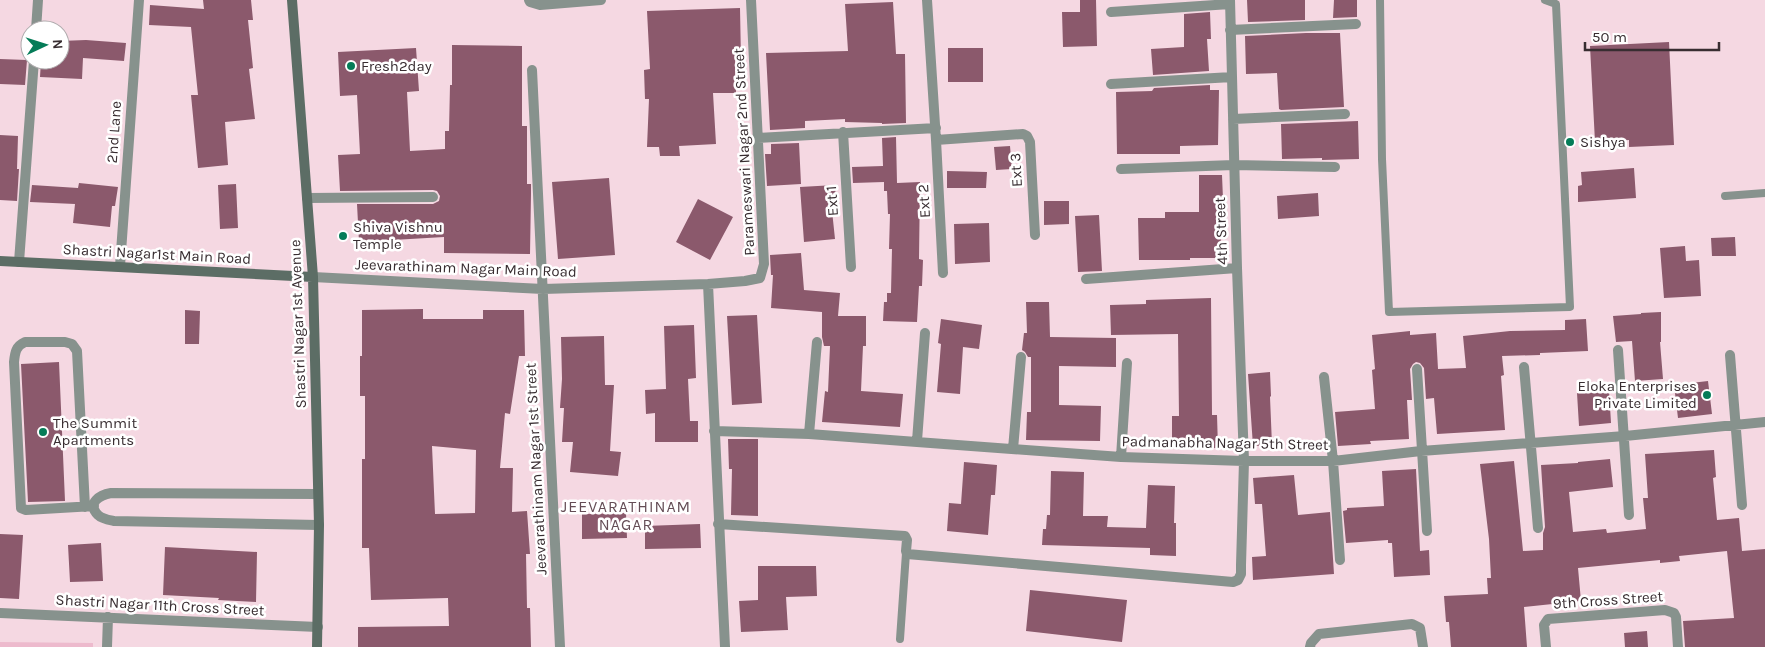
<svg xmlns="http://www.w3.org/2000/svg" width="1765" height="647" font-family="Karla,sans-serif">
<rect width="100%" height="100%" fill="#f5d8e2"/>
<path fill="#edbacd" d="M0,642L93,643V647H0Z"/>
<path fill="#8b596c" fill-rule="evenodd" d="M203,0H251L253,20H248L253,68L249,69L255,119L225,122L228,165L198,168L191,95H198L191,27L149,25L150,5L204,9Z
M1080,0H1096L1097,46L1063,47L1062,12H1080Z
M1247,0H1305V20L1248,22Z
M1334,0H1357V17L1333,18Z
M893,2L896,54H905L906,123L882,124V123L845,122V119L805,121V128L770,130L766,53L848,51L845,4Z
M740,8L741,61H735L736,93H713L716,144L679,146L680,156H660L659,147H647L649,99H645L644,70L650,69L647,11Z
M1210,12L1211,39H1207L1209,71L1153,75L1151,49L1184,47V14Z
M1306,33H1340L1344,107L1281,110L1279,109L1277,73L1246,74L1245,36Z
M86,40L126,43L124,61L83,58L82,79L40,77L41,61H60V41Z
M1669,42L1674,145L1629,147V140L1595,142L1590,46Z
M452,45L522,46V126H527V184H531V194L530,254L444,253V237L359,242L357,204H433L439,201L440,196L437,191L433,190L340,191L338,155L360,154L357,95L340,96L338,52L416,48L419,91L407,92L410,151L445,149V131H449L450,85H452Z
M948,48H983V82H948Z
M0,59L27,60L25,85L0,84Z
M1210,85V90H1219L1218,145L1180,146V154H1117L1116,92L1152,91L1154,88Z
M1358,121L1359,159L1322,160V158L1282,159L1281,124Z
M0,135L18,136L17,169H19L17,201L0,200Z
M896,137L897,183L920,182L919,259L923,260L922,286H919L917,322L883,321L884,302H887V293H891L892,249H889L890,214H888L887,191H884V182L853,183L852,167L883,166L882,138Z
M799,143L801,184L767,186L765,154H771V144Z
M1010,146L1012,169L996,170L994,147Z
M1634,168L1636,198L1578,202V186L1582,185L1581,172Z
M947,171L987,172L986,188H947Z
M1199,175H1222L1223,199H1220L1221,258H1190V260H1139L1138,218H1165V212H1199Z
M609,178L615,255L558,259L552,182Z
M79,183L118,187L115,206H112L110,227L73,223L75,204L30,202L32,185L78,188Z
M236,184L238,228L220,229L218,185Z
M835,185L836,201H831L835,239L804,242L800,187Z
M1318,193L1319,216L1278,219L1277,196Z
M698,199L733,217L710,260L676,242Z
M1044,201H1069V224L1044,225Z
M1099,215L1102,271L1078,272L1075,216Z
M989,223L990,262L955,264L954,224Z
M1735,237L1736,256H1712L1711,238Z
M1685,246L1686,261L1699,260L1701,296L1664,298L1660,248Z
M801,253L804,290L840,293L838,316H866V346H863L861,391L903,394L900,427L822,422L825,391L828,392L830,346H824L822,337V312L771,308L773,275H771L770,255Z
M1211,298L1212,415H1217L1218,448L1172,449V416H1179L1178,334L1111,335L1110,305L1146,304V300Z
M1026,302H1049L1050,337L1116,338V367L1059,366V405L1101,406L1100,441L1026,440L1027,412H1031V357H1028L1025,352L1022,350L1024,333H1027Z
M423,309V319H483V310H524L525,356H519L510,414L505,413L500,468H513L512,512L527,511L530,554H526L527,608H530L531,647H358V627L449,626L448,598L371,600L369,548H362V459H365V396H360V356H362V310ZM432,446L476,450L475,513L435,514Z
M185,310L200,311L199,344H185Z
M1661,312V342H1660L1663,379L1635,381L1632,341L1616,342L1613,316L1641,314V313Z
M757,315L762,403L732,405L727,316Z
M941,319L982,325L979,349L963,347L960,394L937,392L941,344L938,343Z
M1586,319L1588,351L1540,353V355L1502,356L1504,375L1501,376L1505,430L1437,434L1434,398L1426,399L1424,368L1420,363L1416,362L1413,364L1410,369L1412,400H1407L1409,439L1370,441L1371,444L1338,446L1335,412L1375,409L1372,370L1375,369L1372,335L1410,331V335L1436,333L1438,369L1466,368L1463,336L1510,331L1565,330V320Z
M694,325L696,378L688,379L690,421H698V442H655V413L646,414L645,390L666,389L664,326Z
M604,336L605,385H614L610,451L621,452L618,476L570,472L573,442H562L564,408H560L562,379L561,337Z
M59,362L65,501L28,502L21,364Z
M1270,372L1271,396L1270,397L1272,445L1253,446L1248,374Z
M1708,381L1712,414L1678,418L1674,385Z
M1609,390L1611,423L1579,426L1577,393Z
M728,439H758V516L731,515L732,469H729Z
M1714,450L1716,477L1713,478L1717,520L1739,518L1742,551L1765,549V647H1685L1683,621L1734,618L1727,551L1679,556L1680,561L1660,563V560L1578,568L1581,601L1524,607L1527,647H1451L1449,622H1446L1444,596L1488,594L1487,578H1491L1489,539L1480,464L1514,461L1523,551L1543,550V533L1545,527L1541,465L1578,463V462L1610,459L1613,487L1569,492L1573,532L1606,529L1607,533L1646,529L1643,498H1648L1645,454Z
M964,462L997,465L995,495H991L988,535L947,531L949,503L961,504Z
M1416,469L1420,551L1429,550L1430,575L1394,577L1392,543H1388V540L1346,543L1343,511L1347,510V508L1384,506L1382,471Z
M1051,471L1084,472L1083,516H1108L1107,527L1146,528L1148,485L1175,486L1174,523H1176V556L1150,555V548L1042,545L1043,529H1046L1047,515H1050Z
M1294,475L1298,515L1330,512L1334,574L1253,580L1252,557L1266,556L1262,504H1255L1253,478Z
M626,513L627,538L582,539V514Z
M700,524L701,548L645,549V526Z
M0,534L23,535L19,599L0,598Z
M101,543L103,581L70,582L68,545Z
M165,547L257,552L256,602L218,600L219,598L163,595Z
M758,566H816L817,596L786,597L788,630L741,632L739,601L758,600Z
M1030,590L1127,600L1122,642L1026,631Z
M1647,631L1648,647H1625L1624,633Z"/>
<g fill="none" stroke-linecap="round" stroke-linejoin="round">
<path stroke="#87928d" stroke-width="8" d="M1380,0L1382,159L1389,312L1570,307L1556,4L1545,0
M1725,196L1765,193
M900,639L906,553"/>
<path stroke="#87928d" stroke-width="10" d="M529,0L530,2L540,5L601,0
M927,0L936,140L943,273
M1111,12L1230,4
M36,30L38,0
M1230,30L1356,24
M532,70L560,647
M1111,84L1232,77
M1233,119L1345,114
M843,132L851,267
M758,138L936,128
M936,140L1023,134L1027,136L1030,142L1035,235
M1121,169L1234,165L1335,167
M307,198L433,197
M19,262L34,60
M120,266L139,0
M313,277L543,289L708,284L745,281L760,278L764,264L751,0
M1086,279L1237,268
M708,284L725,647
M1618,350L1629,515
M1730,355L1742,505
M1524,367L1538,528
M1417,369L1427,531
M1324,377L1333,461L1340,560
M714,431L809,434L1121,457L1244,461H1333L1421,451L1625,436L1765,422
M809,434L817,342
M917,441L925,333
M1013,449L1021,357
M1121,457L1127,363
M318,494L111,493C100,495 86,503 98,515C102,519 109,520 114,521L319,525
M85,507L77,351L72,344L65,342H25C16,346 15,352 14,362L21,508L26,510L94,506
M718,524L905,536L907,540L906,551L907,554L1233,582L1238,580L1241,574V565L1244,461L1237,268L1230,0
M0,613L318,627
M107,647L108,617
M1310,647L1311,643L1319,634L1412,624L1420,628L1423,647
M1546,647L1544,625L1548,619L1665,610L1674,613L1676,617L1678,647"/>
<path stroke="#5c6d65" stroke-width="10" d="M292,0L313,277L319,525L317,647
M0,261L313,277"/>
</g>
<g fill="#057c58" stroke="#fff" stroke-width="2">
<circle cx="351" cy="66" r="5"/>
<circle cx="1570" cy="142" r="5"/>
<circle cx="343" cy="236" r="5"/>
<circle cx="1707" cy="395" r="5"/>
<circle cx="43" cy="432" r="5"/>
</g>
<g text-anchor="middle" stroke-width="5" stroke-linejoin="round" paint-order="stroke">
<g font-size="15" fill="#382d31" stroke="#fff" text-anchor="start">
<text x="361" y="71">Fresh2day</text>
<text x="1580" y="147">Sishya</text>
<text x="353" y="232">Shiva Vishnu<tspan x="353" dy="17">Temple</tspan></text>
<text x="1697" y="391" text-anchor="end">Eloka Enterprises<tspan x="1697" dy="17">Private Limited</tspan></text>
<text x="53" y="428">The Summit<tspan x="53" dy="17">Apartments</tspan></text>
</g>
<g font-size="15" fill="#382d31" stroke="#fff">
<text transform="translate(114 132) rotate(-86)" y="5">2nd Lane</text>
<text transform="translate(744 152) rotate(-93)" y="5">Parameswari Nagar 2nd Street</text>
<text transform="translate(1016 170) rotate(-93)" y="5">Ext 3</text>
<text transform="translate(832 201) rotate(-94)" y="5">Ext 1</text>
<text transform="translate(924 201) rotate(-93)" y="5">Ext 2</text>
<text transform="translate(1221 231) rotate(-92)" y="5">4th Street</text>
<text transform="translate(157 254) rotate(3)" y="5">Shastri Nagar1st Main Road</text>
<text transform="translate(466 268) rotate(2)" y="5">Jeevarathinam Nagar Main Road</text>
<text transform="translate(298 324) rotate(-92)" y="5">Shastri Nagar 1st Avenue</text>
<text transform="translate(1225 443) rotate(1)" y="5">Padmanabha Nagar 5th Street</text>
<text transform="translate(536 469) rotate(-93)" y="5">Jeevarathinam Nagar 1st Street</text>
<text transform="translate(1608 600) rotate(-4)" y="5">9th Cross Street</text>
<text transform="translate(160 605) rotate(3)" y="5">Shastri Nagar 11th Cross Street</text>
</g>
<g font-size="16" letter-spacing="1" fill="#654d56" stroke="#fff">
<text x="626" y="512">JEEVARATHINAM<tspan x="626" dy="18">NAGAR</tspan></text>
</g>
</g>
<g transform="translate(45 45) rotate(86)"><circle r="24" fill="#ffffff" stroke="#afabad"/>
<path d="M0-4L9 19L0 12L-9 19Z" fill="#057c58"/>
<text y="-8" font-size="14" font-weight="bold" text-anchor="middle" fill="#382d31">N</text>
</g>
<path d="M1585 42v8h134v-8" fill="none" stroke="#382d31" stroke-width="2.5"/>
<text x="1592" y="42" font-size="15" fill="#382d31" stroke="#ffffff" stroke-width="4" paint-order="stroke">50 m</text>
</svg>
